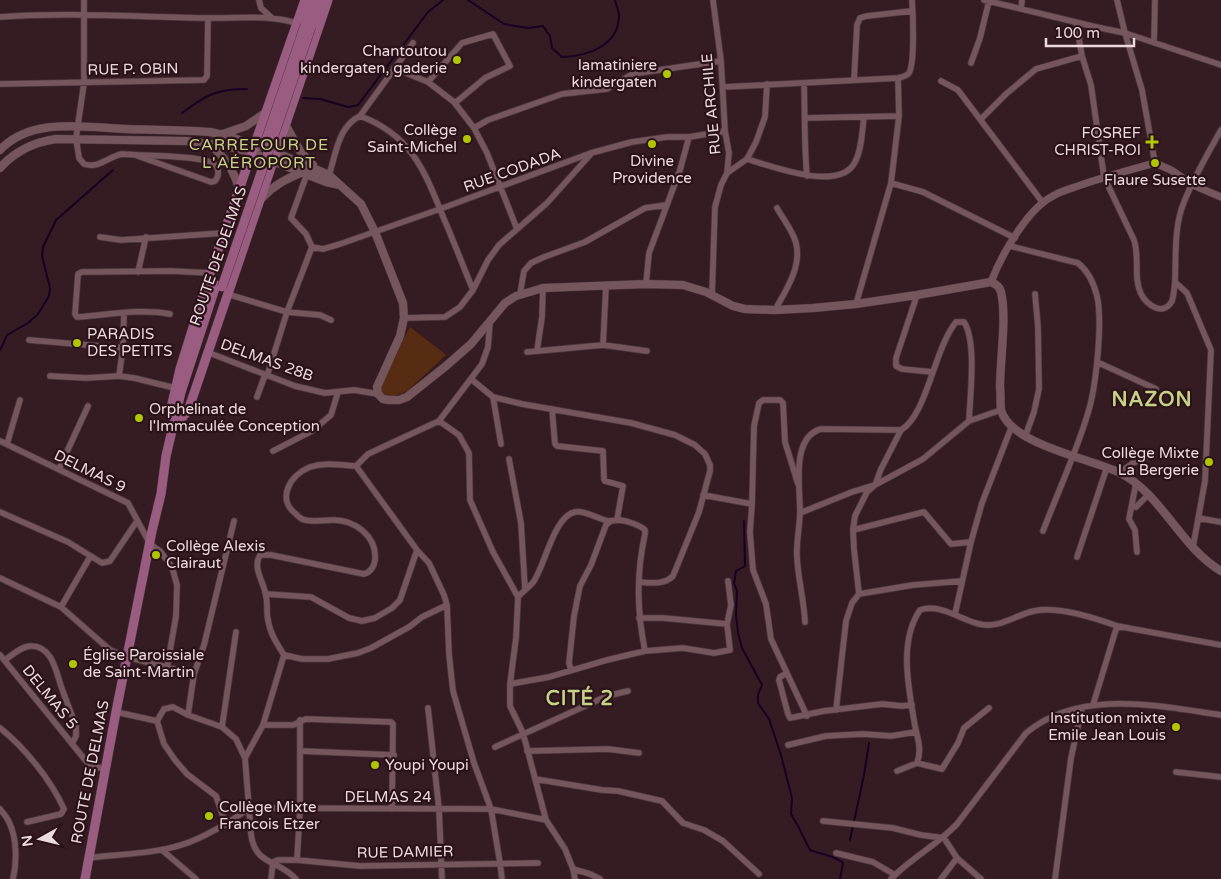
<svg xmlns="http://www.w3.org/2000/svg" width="1221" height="879" font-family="'Varela Round',sans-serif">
<rect width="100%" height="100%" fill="#351c23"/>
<path fill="#582c12" d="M410,327L446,355L407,391L392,397L381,393L380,386Z"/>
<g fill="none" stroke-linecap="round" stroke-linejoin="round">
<path stroke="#190023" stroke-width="2" d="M468,0L504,24L528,28L543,26L550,36L552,48L562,57C588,56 619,46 619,15C619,11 616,5 615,0
M303,98L320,99L348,107L358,105L428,12L443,0
M182,113C206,95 216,89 247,89
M0,350L7,335L28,323L38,314L49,296L50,288L42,256L43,247L56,220L113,170
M744,521L745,566L736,571L734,583L737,591L736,615L738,633L742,648L762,685L758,695V703L769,719L781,755L792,798L791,814L798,826L810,850C820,854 836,856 843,863L840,879
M850,840L864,775L869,743"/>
<g stroke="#4e383e" stroke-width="7">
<path id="minor" d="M84,0V83L76,138L79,158L84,164C99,169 107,157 122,154C142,156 200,155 214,164C220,168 219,176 215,181L211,182L135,155
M259,0L261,8L272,18
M984,0L1096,27L1125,33L1221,65
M1117,0L1125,33L1142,90L1155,163
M1021,9L1022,0
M0,17C68,12 137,17 205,18C236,19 266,14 296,23
M1076,22L1082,56L1091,85L1104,177L1134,240C1140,258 1133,277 1141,294C1147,305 1163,317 1172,301C1174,295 1174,288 1175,282
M1154,42L1155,0
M971,63L980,38L989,1
M394,68L428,82L454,102L474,128L487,153L517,229
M854,80L857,25L860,18L867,16L912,11
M941,81L958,90L1043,203
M428,82L462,43L493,34L510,66L485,78L455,103
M804,83C805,114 804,145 807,176
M0,84L204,80L207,76L208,18
M723,87L898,78C902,77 907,76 909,73C915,63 913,13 912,0
M360,116C412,135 425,172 444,219C454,242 463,266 473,290
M806,118L899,116
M981,119L1006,94L1036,69L1082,56
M474,128L488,120L562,94L607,89L632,74L721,61
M747,159C771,166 840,193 855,162C862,149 862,131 864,117
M727,173L747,159L756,142L765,117L767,84
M307,174L291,218L306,234L312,247
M328,178C336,156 337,127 360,116L413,43
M891,183L923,192L1015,238
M100,237L121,240L224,233
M1010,246L1078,263C1088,271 1094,284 1097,296C1103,322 1096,387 1088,413C1076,453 1058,492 1043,531
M312,247L323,249L340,244L440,209L591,153L632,142L667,137H689L725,131
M138,272L146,237
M646,284L649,253L680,170L689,137
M227,294L287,312L320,315L331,320
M520,294L524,271L531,263L544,257L585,242L645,208L666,205
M712,295L715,207L721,185L727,173L729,153L725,131L721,61L713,0
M917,295L896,358V366L902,369L932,372
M856,304L891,183L899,116L898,78
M775,310C786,290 802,267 796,243C793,231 783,219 777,208
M170,314C141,308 107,315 77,317L75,314L78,274L82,272L171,271L210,273
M404,318L445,317L460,307L473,290L488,260L499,245L547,203L590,155
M490,322L488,347L482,364L439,421L459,435L469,453L470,500L493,552L518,597L516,638L510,684V706L523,733L546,820L565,849L573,869L575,879
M29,340L123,348
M603,345L606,286
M537,351L542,317L543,288
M207,352L295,386L325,393L354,390L378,394
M527,352L603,345L647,351
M1097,362L1156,389
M50,376L86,378L119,376L134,378L175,388
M119,376L123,348L124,313
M267,376L287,312L312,247
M471,379L493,397L522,404L631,423L675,435L695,445L705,454L710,465V471L699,512L673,576C664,585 651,583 639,582
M257,397L265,375
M493,397L501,444
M552,409L555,444L557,446L603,451L604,479L605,481L623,486L617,520
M1025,437L1034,412L1039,389L1038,327L1035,294
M0,441L128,503L150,544L160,551L172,567L177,585L176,616L167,668
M7,444L20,400
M273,451L312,431L331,415L338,392
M509,459L521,523L525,589
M356,466L417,550L429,563L444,595L447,605L449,654L453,691L474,763L491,809L500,863L502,879
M59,469L88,406
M1119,473L1133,463L1145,458
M1136,483L1129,519L1135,530L1137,552
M798,484L785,442L783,403L780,400H763L759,403L754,426L752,504L750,532L753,570L766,604L771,639L807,716
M703,495L752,504
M1136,507L1148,495
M0,512L68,542L102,563L110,561L137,521
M800,513L852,492L875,485L923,459L969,421L1001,410
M1198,518L1221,522
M853,530L924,512L951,544L971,542
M1193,547L1205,481L1211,350L1187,293L1175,282C1176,256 1174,226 1184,202C1194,177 1208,153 1221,130
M1077,557L1107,467
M0,578L61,607L110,650L127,657L194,674
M266,594L311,597L349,618L362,621L375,618L392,608L400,600L417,550
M859,594L854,549L853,530L855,516L867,492L875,485L881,469L901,430
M859,594L913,585L962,581
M518,597C523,591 531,586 534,581C545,565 554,516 575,512C585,510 598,519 608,521C612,521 616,520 620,520C627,521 640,525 645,530V534C636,575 637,611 645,651
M61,607L90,557
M955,614L971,542L982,503L1011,428
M639,618H663L727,624L731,605L728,581
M805,622C804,600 798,579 797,557C796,542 800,526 800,511C800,487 791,437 821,429L901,430C927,415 934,349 956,322H964C977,342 970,396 969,421
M0,655L86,761L93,766L104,769
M284,655L302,659H328L358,653L371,648L409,627L422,617L447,605
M5,660C12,655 22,646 31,646C52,646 56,671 61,686C66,700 71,713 76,726V736L72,744
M571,670L569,663L574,616L580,586L591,565L606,525L611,521
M787,673L780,677L779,680L788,714L790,718L824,711L882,704L902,706L912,705
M510,684L549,677L607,660L645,651L683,648L714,653L730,650L727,624
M1093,705L1117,626
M428,708L439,809L442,879
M836,710L846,621L852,603L859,594
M116,712L157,721
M188,715L194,674L204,645L234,521
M263,725H293L306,719L391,722L393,724L392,809
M222,727L236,632
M0,728C25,748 51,780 64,809L61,814L27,822
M788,745L826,736L863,734L891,736L916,732
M495,747L607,696L628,691
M300,751L394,755
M527,751L608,749L639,753
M917,763C922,749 918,740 915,726C909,690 898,642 920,610C940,603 961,620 979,624C999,629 1015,615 1034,611C1057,606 1095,618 1117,626L1221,645
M897,771L917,763L942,769L958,743L964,728L989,708
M1176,772L1221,777
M535,779L602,790L618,791L662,801L683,823L704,830L723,841L759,874
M0,809C3,813 7,817 9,822C17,838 17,862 13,879
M823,821L893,828L921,835L944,838L957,858L981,879
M226,825L216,796L187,774L175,760L164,744L157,721L164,709L173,707L188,715L222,727L236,739L245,758
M162,850L196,879
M836,853L873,862L895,875
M89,858C119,854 152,854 181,845C202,839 232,821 249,808L491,809L546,820
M297,860L300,809V720
M573,869L590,874L600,879
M271,879L273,862L278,860H297L360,866L538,863
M296,879C278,859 255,866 251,834L245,758L263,725L284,655C277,644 270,633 268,620C266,612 268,604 266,596C264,582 252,568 260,555H271L364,574C371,572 374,567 375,560C377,536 355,520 333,520C323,520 311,523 302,519C302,519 296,515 296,514C276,499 290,475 310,467C325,462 340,465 356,466L368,454L439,421
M891,879C911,858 937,845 957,824L1026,733C1080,688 1158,706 1221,715
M941,879L957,858
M1055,879L1071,758L1082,708"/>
</g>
<g stroke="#4e383e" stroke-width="8">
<path id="tertiary" d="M991,282C1001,256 1027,209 1053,196C1061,191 1070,189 1078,186C1104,177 1129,170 1155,163L1171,170L1193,185L1221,197"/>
</g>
<g stroke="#4e383e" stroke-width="9">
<path id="secondary" d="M285,124L300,151L313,165
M223,134L246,126L265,113
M209,144C224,156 235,171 239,190
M0,150C31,117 84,127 125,129C153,130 182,130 210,132L228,136L259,147
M272,151L329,175L361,204L375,232L403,303L404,318L400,336L377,387L378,394L383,399L389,400H399L407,397L446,366L471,344L505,303L516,296L543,288L646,284L683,285L706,292L733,306L745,309L775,310L813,308L856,304L917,295L991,282C996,284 1000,287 1001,292C1007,317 1000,360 1000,387C1001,394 1000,403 1001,410C1010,444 1088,458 1118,472C1161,492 1180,547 1221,571
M0,168C15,151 35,142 56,139L186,141L226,146L250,152L326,182L340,185
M262,198C274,185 286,179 303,172"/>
</g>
<g stroke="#4e383e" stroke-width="10">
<path id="primary" d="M305,25L314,0
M311,27L321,0
M173,411L172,404L180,369L210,273L305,0
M179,421L188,411L328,0
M85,879L116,712L152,531L161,494L166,456L181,392L216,285"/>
</g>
<use href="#minor" stroke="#75565d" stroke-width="5.5"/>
<use href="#tertiary" stroke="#75565d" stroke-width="7"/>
<use href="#secondary" stroke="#75565d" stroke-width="8"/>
<use href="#primary" stroke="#9b5c82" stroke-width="9"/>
<g stroke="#4e383e" stroke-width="10" stroke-linecap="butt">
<path id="primary-bridge" d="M264,146L305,25
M222,287L311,27"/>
</g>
<use href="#primary-bridge" stroke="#9b5c82" stroke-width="9"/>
</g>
<g fill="#b1c500" stroke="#2b1219" stroke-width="2">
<circle cx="457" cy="60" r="5"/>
<circle cx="667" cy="74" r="5"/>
<circle cx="467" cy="139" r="5"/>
<path d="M1149.5 134.5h5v5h5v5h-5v5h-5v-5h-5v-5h5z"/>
<circle cx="652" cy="144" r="5"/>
<circle cx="1155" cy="163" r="5"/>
<circle cx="77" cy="343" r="5"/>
<circle cx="139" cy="418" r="5"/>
<circle cx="1209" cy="462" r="5"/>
<circle cx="156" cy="555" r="5"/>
<circle cx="73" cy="664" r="5"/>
<circle cx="1176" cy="727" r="5"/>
<circle cx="375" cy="765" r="5"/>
<circle cx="209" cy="816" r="5"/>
</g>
<g text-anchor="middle" stroke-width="4.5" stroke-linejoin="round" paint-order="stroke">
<g font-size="15" fill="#eddade" stroke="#2b1219" text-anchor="end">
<text x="447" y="56">Chantoutou<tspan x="447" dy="17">kindergaten, gaderie</tspan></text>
<text x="657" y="70">lamatiniere<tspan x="657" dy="17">kindergaten</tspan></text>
<text x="457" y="135">Collège<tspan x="457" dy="17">Saint-Michel</tspan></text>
<text x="1141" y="138">FOSREF<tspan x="1141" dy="17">CHRIST-ROI</tspan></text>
<text x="652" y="166" text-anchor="middle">Divine<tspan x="652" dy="17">Providence</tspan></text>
<text x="1155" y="185" text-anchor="middle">Flaure Susette</text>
<text x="87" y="339" text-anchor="start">PARADIS<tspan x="87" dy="17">DES PETITS</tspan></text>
<text x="149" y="414" text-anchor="start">Orphelinat de<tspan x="149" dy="17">l'Immaculée Conception</tspan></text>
<text x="1199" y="458">Collège Mixte<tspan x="1199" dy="17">La Bergerie</tspan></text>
<text x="166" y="551" text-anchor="start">Collège Alexis<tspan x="166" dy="17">Clairaut</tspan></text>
<text x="83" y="660" text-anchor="start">Église Paroissiale<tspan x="83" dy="17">de Saint-Martin</tspan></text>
<text x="1166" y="723">Institution mixte<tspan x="1166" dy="17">Emile Jean Louis</tspan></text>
<text x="385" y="770" text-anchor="start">Youpi Youpi</text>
<text x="219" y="812" text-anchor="start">Collège Mixte<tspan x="219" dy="17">Francois Etzer</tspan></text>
</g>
<g font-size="15" fill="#eddade" stroke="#2b1219">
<text transform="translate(133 69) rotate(-1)" y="5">RUE P. OBIN</text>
<text transform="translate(711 104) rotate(-95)" y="5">RUE ARCHILE</text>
<text transform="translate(512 170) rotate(-20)" y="5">RUE CODADA</text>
<text transform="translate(218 256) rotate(-71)" y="5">ROUTE DE DELMAS</text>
<text transform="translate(267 360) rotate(20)" y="5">DELMAS 28B</text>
<text transform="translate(90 471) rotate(26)" y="5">DELMAS 9</text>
<text transform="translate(50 697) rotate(51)" y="5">DELMAS 5</text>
<text transform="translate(90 772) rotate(-79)" y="5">ROUTE DE DELMAS</text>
<text x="388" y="802">DELMAS 24</text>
<text transform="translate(405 852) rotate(-1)" y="5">RUE DAMIER</text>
</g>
<g font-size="16" letter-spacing="1" fill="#c5d387" stroke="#2b1219">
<text x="259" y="150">CARREFOUR DE<tspan x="259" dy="18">L'AÉROPORT</tspan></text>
</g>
<g font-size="20" font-weight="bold" letter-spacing="1" fill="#c5d387" stroke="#2b1219">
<text x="1152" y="406">NAZON</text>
<text x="580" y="705">CITÉ 2</text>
</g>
</g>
<g transform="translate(40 839) rotate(262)" stroke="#2b1219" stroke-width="4" paint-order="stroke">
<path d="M0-4L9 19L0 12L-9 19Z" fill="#eddade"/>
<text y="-8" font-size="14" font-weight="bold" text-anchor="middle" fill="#eddade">N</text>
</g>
<path d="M1046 38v8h88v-8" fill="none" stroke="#eddade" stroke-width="2.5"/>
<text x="1054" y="38" font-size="15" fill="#eddade" stroke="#2b1219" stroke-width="4" paint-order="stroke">100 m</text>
</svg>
